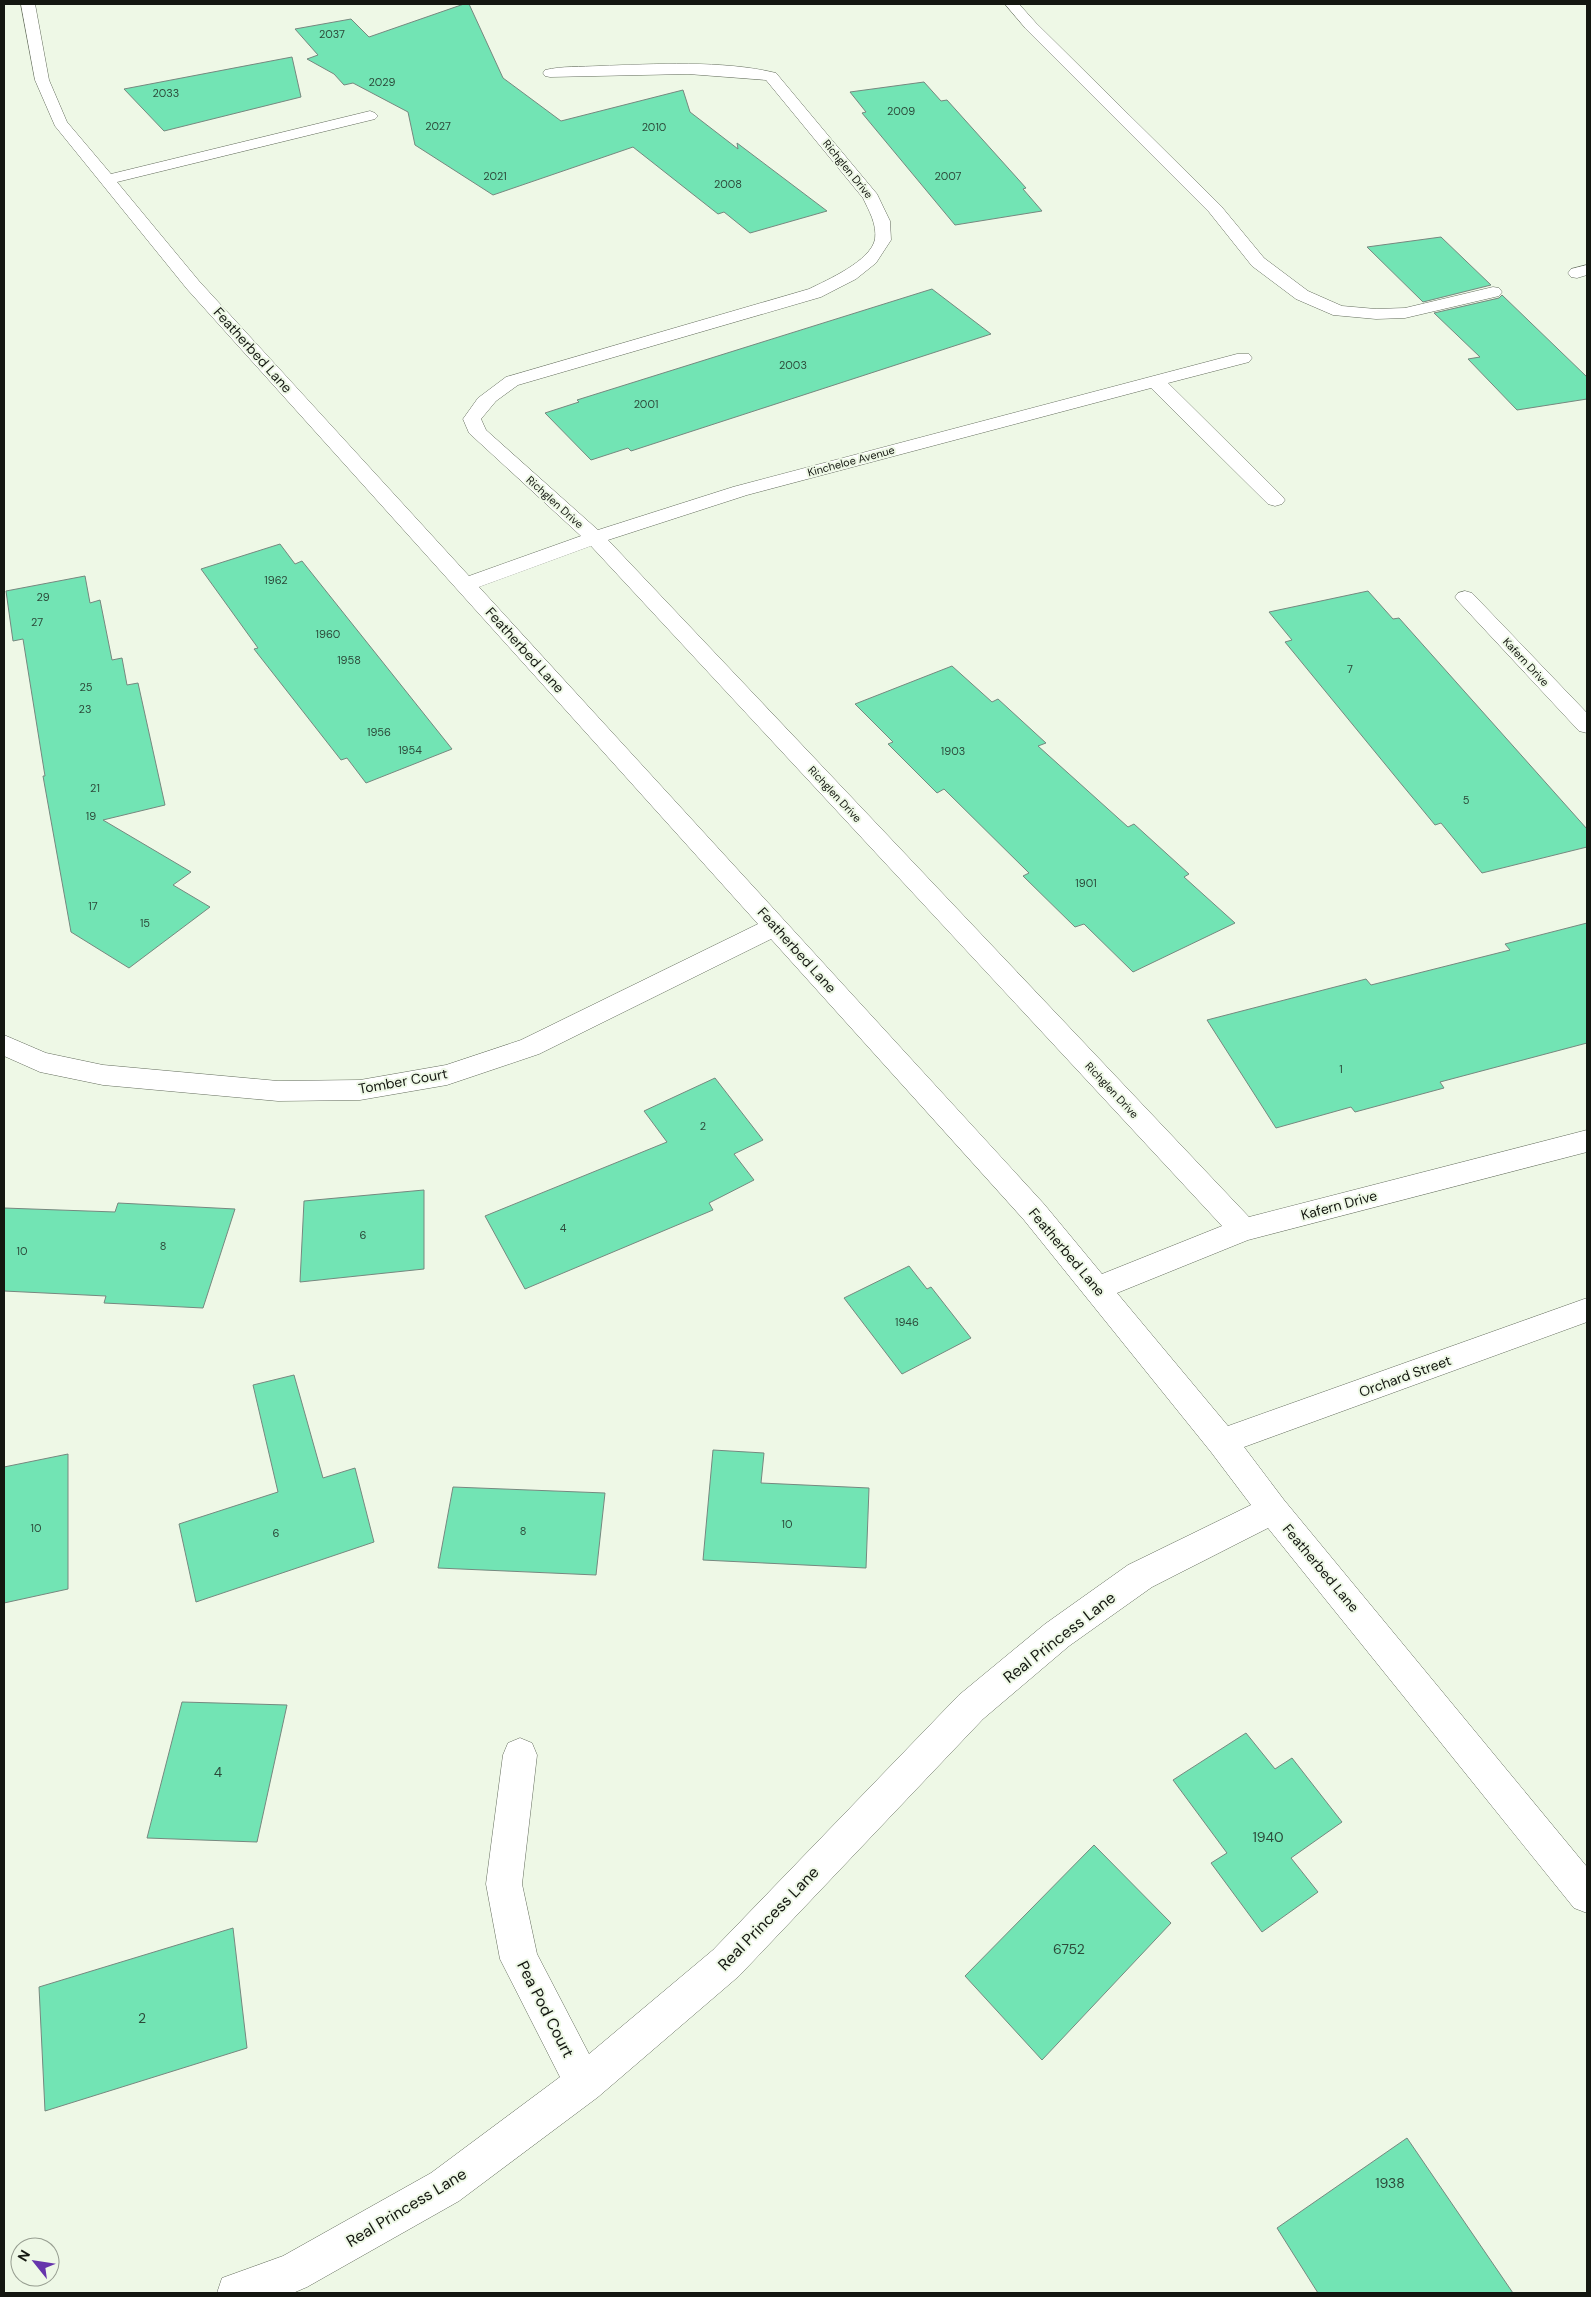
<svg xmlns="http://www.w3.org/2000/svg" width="1591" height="2297" font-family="'DM Sans',sans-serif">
<rect width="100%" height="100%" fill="#eef8e6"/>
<path fill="#72e4b4" stroke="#76887f" d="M464,4H469L503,78L561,121L683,90L690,112L738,149L737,143L827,211L750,233L724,212L718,214L633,147L493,195L415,145L408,112L353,83L344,85L334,74L307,59L318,55L295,29L351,19L369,37Z
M292,57L301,97L164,131L124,89Z
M924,82L941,101L947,100L1026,188L1023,189L1042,211L955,225L862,113L866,112L850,92Z
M1441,237L1491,285L1423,302L1367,247Z
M932,289L991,334L631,451L628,448L591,460L545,413L579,402L577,400Z
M1502,295L1587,377V399L1517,410L1468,359L1480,357L1434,313L1499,298Z
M280,544L295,564L302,561L452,749L366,783L347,758L341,760L254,649L258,648L201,569Z
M85,576L90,603L100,600L112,660L122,658L127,685L138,683L165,805L103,820L191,872L173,885L210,907L129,968L71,932L43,776H45L23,639L13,641L6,591Z
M1368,591L1393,619L1399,618L1587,829V847L1482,873L1441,823L1435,825L1285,642L1292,640L1269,612Z
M952,666L992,702L998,699L1046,743L1038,746L1128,827L1134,824L1189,874L1184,877L1235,923L1133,972L1084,924L1075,927L1023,876L1029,873L944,789L937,793L888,744L893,742L855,704Z
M1587,923V1043L1440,1082L1444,1088L1355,1112L1351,1107L1276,1128L1207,1020L1366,979L1371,985L1510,950L1505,944Z
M715,1078L763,1140L734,1154L754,1180L709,1203L713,1210L525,1289L485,1216L667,1142L644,1111Z
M424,1190V1269L300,1282L304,1201Z
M118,1203L235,1209L203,1308L104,1303L106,1296L4,1291V1208L115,1212Z
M909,1266L927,1289L931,1287L971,1338L902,1374L844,1298Z
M294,1375L323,1478L355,1468L374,1542L196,1602L179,1524L278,1492L253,1385Z
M713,1450L764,1453L761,1483L869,1488L866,1568L703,1560Z
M68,1454V1589L4,1603V1467Z
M453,1487L605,1493L596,1575L438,1568Z
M182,1702L287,1705L257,1842L147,1838Z
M1246,1733L1275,1769L1292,1758L1342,1822L1291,1858L1318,1892L1262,1932L1211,1863L1227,1853L1173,1780Z
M1094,1845L1171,1923L1042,2060L965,1976Z
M233,1928L247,2048L45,2111L39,1987Z
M1407,2138L1513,2293H1318L1277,2228Z"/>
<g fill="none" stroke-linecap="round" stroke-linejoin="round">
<g stroke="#646d5d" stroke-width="1">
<path id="minor" d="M21,4H35L49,80L67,122L111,174L370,111L375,113L378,116L375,119L117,182L199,281L469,576L581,536L469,433L463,419L478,398L506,377L809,289C827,280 871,261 875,239C877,224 869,211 863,198L766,80L688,74L550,77L545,76L543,73L545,70C562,66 581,67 599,66C653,64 724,60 776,73L877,194L890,221L891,240L876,263L856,279L821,297L518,385L496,401L481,419L486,430L598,530L733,487L1237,354H1249L1252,358L1249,362L1168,383L1282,496L1285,500L1282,504L1275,506L1268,504L1151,388L747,495L608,540L1249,1217L1587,1130V1152L1248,1240L1117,1293L1228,1426L1587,1298V1322L1244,1447L1284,1500L1587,1867V1913L1574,1908L1268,1528L1152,1587L1069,1646L983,1719L739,1976L598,2097L459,2201L307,2287L293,2293H217L222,2278L283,2256L431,2173L560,2077L500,1959L486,1884L503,1755L508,1743L520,1738L532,1743L537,1755L522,1884L537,1954L589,2054L713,1950L959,1695L1045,1624L1128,1565L1251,1505L1211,1452L1024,1220L771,939L539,1054L447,1085L360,1100L278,1101L103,1085L40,1072L4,1056V1035L46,1053L103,1065L278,1081L360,1080L446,1065L521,1040L758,924L187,289L55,126L35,80ZM591,546L1222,1226L1102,1274L1044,1204L479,587Z
M1005,4H1019L1036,23L1221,206L1264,258L1308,291L1342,306L1376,309L1405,308L1493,287L1499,288L1502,292L1499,296L1405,318L1376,319L1333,315L1296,299L1252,266L1209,212L1026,29Z
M1587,265V275L1577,278L1571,277L1568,273L1571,269Z
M1465,591L1472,593L1587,713V733L1579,731L1458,601L1455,597L1458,593Z"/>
</g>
<use href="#minor" fill="#fff" fill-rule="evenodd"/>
</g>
<g text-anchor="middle" stroke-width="4" stroke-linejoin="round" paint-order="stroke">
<g font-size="11" fill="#2c4a3a">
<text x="332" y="38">2037</text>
<text x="382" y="86">2029</text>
<text x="166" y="97">2033</text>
<text x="901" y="115">2009</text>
<text x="438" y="130">2027</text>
<text x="654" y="131">2010</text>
<text x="495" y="180">2021</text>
<text x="948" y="180">2007</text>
<text x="728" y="188">2008</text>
<text x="793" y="369">2003</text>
<text x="646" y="408">2001</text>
<text x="276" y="584">1962</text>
<text x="43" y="601">29</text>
<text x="37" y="626">27</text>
<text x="328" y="638">1960</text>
<text x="349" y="664">1958</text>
<text x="1350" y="673">7</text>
<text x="86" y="691">25</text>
<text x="85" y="713">23</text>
<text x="379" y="736">1956</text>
<text x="410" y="754">1954</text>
<text x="953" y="755">1903</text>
<text x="95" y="792">21</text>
<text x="1466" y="804">5</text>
<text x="91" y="820">19</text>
<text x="1086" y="887">1901</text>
<text x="93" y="910">17</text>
<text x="145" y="927">15</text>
<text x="1341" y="1073">1</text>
<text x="703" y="1130">2</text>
<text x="563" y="1232">4</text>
<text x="363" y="1239">6</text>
<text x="163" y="1250">8</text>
<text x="22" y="1255">10</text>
<text x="907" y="1326">1946</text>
<text x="787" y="1528">10</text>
<text x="36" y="1532">10</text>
<text x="523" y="1535">8</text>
<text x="276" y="1537">6</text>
</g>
<g font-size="11" fill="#141711" stroke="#eef8e6">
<text transform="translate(848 169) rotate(51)" y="4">Richglen Drive</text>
<text transform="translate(851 461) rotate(-15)" y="4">Kincheloe Avenue</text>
<text transform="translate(555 502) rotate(42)" y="4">Richglen Drive</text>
<text transform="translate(1526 662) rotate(47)" y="4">Kafern Drive</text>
<text transform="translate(835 794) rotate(47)" y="4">Richglen Drive</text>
<text transform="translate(1112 1090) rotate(47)" y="4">Richglen Drive</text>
</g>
<g font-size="14" fill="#141711" stroke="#eef8e6">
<text transform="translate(253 350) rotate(48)" y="5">Featherbed Lane</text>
<text transform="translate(525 650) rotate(48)" y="5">Featherbed Lane</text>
<text transform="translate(797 950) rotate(48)" y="5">Featherbed Lane</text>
<text transform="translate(403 1081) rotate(-10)" y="5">Tomber Court</text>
<text transform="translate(1339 1205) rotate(-15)" y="5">Kafern Drive</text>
<text transform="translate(1067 1252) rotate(50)" y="5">Featherbed Lane</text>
<text transform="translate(1405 1376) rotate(-20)" y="5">Orchard Street</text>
<text transform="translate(1321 1568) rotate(50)" y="5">Featherbed Lane</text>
</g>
<g font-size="14" fill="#2c4a3a">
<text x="218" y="1777">4</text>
<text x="1268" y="1842">1940</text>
<text x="1069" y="1954">6752</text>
<text x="142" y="2023">2</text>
<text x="1390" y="2188">1938</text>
</g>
<g font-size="16" fill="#141711" stroke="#eef8e6">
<text transform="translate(1059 1637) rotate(-38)" y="6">Real Princess Lane</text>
<text transform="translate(768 1918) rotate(-46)" y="6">Real Princess Lane</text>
<text transform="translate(546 2009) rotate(63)" y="6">Pea Pod Court</text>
<text transform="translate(406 2207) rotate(-31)" y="6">Real Princess Lane</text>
</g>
</g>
<rect width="1591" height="2297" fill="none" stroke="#141711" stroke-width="10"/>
<g transform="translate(35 2262) rotate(300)"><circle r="24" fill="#eef8e6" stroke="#979e91"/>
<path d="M0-4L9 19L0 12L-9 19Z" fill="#6735ac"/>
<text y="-8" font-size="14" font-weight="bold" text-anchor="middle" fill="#141711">N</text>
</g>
</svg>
